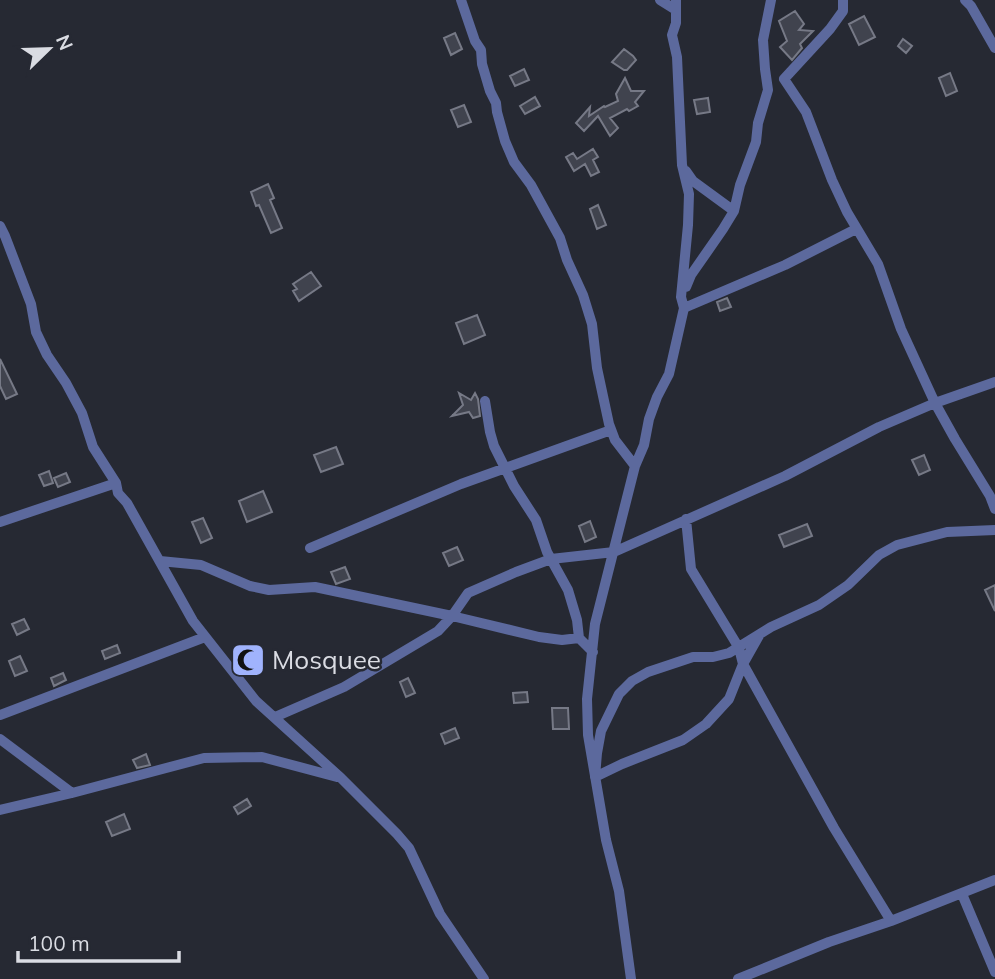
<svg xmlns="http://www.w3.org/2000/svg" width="995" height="979" font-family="Mulish,sans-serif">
<rect width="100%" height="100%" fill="#262933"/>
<path fill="#40434e" stroke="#767986" stroke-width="2" d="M795,11L804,24L799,30L813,31L800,44L802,48L792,60L780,47L787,41L779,21Z
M864,16L875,37L859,45L849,24Z
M455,33L462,49L451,55L444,38Z
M903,39L912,46L906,53L898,46Z
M624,49L633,56L636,60L627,70H624L612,62Z
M524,69L529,80L515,86L510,76Z
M950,73L957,91L946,96L939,78Z
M625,78L631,91H644L635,102L638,106L629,111L627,109L610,118L618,128L610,136L598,116L584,131L576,123L590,107L589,116L604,106L605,107L618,101L616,94Z
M535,97L540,106L525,114L520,106Z
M708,98L710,112L697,114L694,100Z
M464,105L471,122L458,127L451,110Z
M593,149L598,157L593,160L599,172L591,176L585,164L574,171L566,157L573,153L577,159Z
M268,184L274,198L270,200L282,228L271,233L259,205L256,206L251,192Z
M598,205L606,225L597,229L590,209Z
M311,272L321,286L299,301L293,291L297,289L293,284Z
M727,298L731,307L720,311L717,302Z
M477,315L485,335L464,344L456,323Z
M0,359L17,394L6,399L0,386Z
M459,393L471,400L475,393L478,399L480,416L473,418L469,412L452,416L463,405Z
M336,447L343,464L321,472L314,455Z
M924,455L930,470L919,475L912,460Z
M49,471L53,483L44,486L39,475Z
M66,473L70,482L58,487L54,478Z
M263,491L272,512L247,522L239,501Z
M203,518L212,538L201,543L192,522Z
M590,521L596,537L585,542L579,526Z
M807,524L812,536L784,547L779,535Z
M457,547L463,560L449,566L443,553Z
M345,567L350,579L336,584L331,572Z
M995,585V611L985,590Z
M24,619L29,629L17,635L12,624Z
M117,645L120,653L105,659L102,651Z
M258,647L263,660L250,664L245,652Z
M20,656L27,671L15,676L9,661Z
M63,673L66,680L54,686L51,678Z
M408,678L415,693L406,697L400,682Z
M527,692L528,702L514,703L513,693Z
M552,708H568L569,729H553Z
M455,728L459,738L445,744L441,734Z
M146,754L150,765L137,768L133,760Z
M247,799L251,806L238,814L234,807Z
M124,814L130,829L112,836L106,822Z"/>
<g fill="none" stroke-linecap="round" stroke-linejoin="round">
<path stroke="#5c699d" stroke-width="10" d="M461,0L475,41L481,50L482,64L490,91L496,103L497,112L505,141L514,162L531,185L560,238L567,260L583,295L592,324L597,368L609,424L615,440L635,466
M660,0L676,10
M843,0V11L830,29L784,79L806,112L832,180L847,212L878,264L901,329L935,403L955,439L990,496L995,509
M965,0L971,6L995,48
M686,171L693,181L734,211
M0,226L5,236L31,304L36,332L47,355L66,383L82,413L93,447L116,483L118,493L127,503L193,621L256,701L341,778L397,834L409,848L440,914L484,979
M686,287L691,275L723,229L734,211L740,185L756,142L758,123L768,90L765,69L763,40L771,0
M684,308L785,265L856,229
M485,401L490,432L494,446L514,486L536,520L547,552L568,590L577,620L579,638L593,652
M686,519L691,569L739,648L743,664L834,828L891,921
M0,522L116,483
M310,548L461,484L611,430
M160,561L201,565L250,586L269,590L315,587L452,616L539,637L562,640L579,638
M760,634L743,664L729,699L706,724L683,740L622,764L595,777L597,753L601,731L619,694L632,681L648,672L693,657H713L729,653L771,627L819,605L848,585L879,555L897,545L947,532L995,530
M0,715L205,637
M275,717L344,687L438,631L452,616L468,593L516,572L551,559L614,552L785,476L879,427L935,403L995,382
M0,739L72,793
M0,810L72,793L204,758L262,757L337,777
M962,894L995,972
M631,979L619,891L606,840L588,735L587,699L595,624L635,466L644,445L649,419L657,397L669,374L684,308L681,297L688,225L689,194L682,165L677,57L672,35L676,23V0
M738,979L829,942L891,921L995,880"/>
</g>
<defs>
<g id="mosque-square" transform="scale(1.75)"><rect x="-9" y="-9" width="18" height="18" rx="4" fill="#a0b3fd" stroke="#262933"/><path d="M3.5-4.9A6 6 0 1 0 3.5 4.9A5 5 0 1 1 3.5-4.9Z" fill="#111"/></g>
</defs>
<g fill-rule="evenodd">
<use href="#mosque-square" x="248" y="660"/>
</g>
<g text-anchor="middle" stroke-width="5" stroke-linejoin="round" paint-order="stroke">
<g font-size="26" fill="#dadce3" stroke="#262933" text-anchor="start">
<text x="272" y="669">Mosquee</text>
</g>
</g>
<g transform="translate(49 49) rotate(67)" stroke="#262933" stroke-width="5" paint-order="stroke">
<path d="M0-5L12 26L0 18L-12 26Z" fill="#dadce3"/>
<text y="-10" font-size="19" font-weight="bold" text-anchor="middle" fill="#dadce3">N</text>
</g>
<path d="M18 951v10h161v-10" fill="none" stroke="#dadce3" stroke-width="3.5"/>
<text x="28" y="951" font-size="21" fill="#dadce3" stroke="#262933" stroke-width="5" paint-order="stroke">100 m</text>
</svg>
